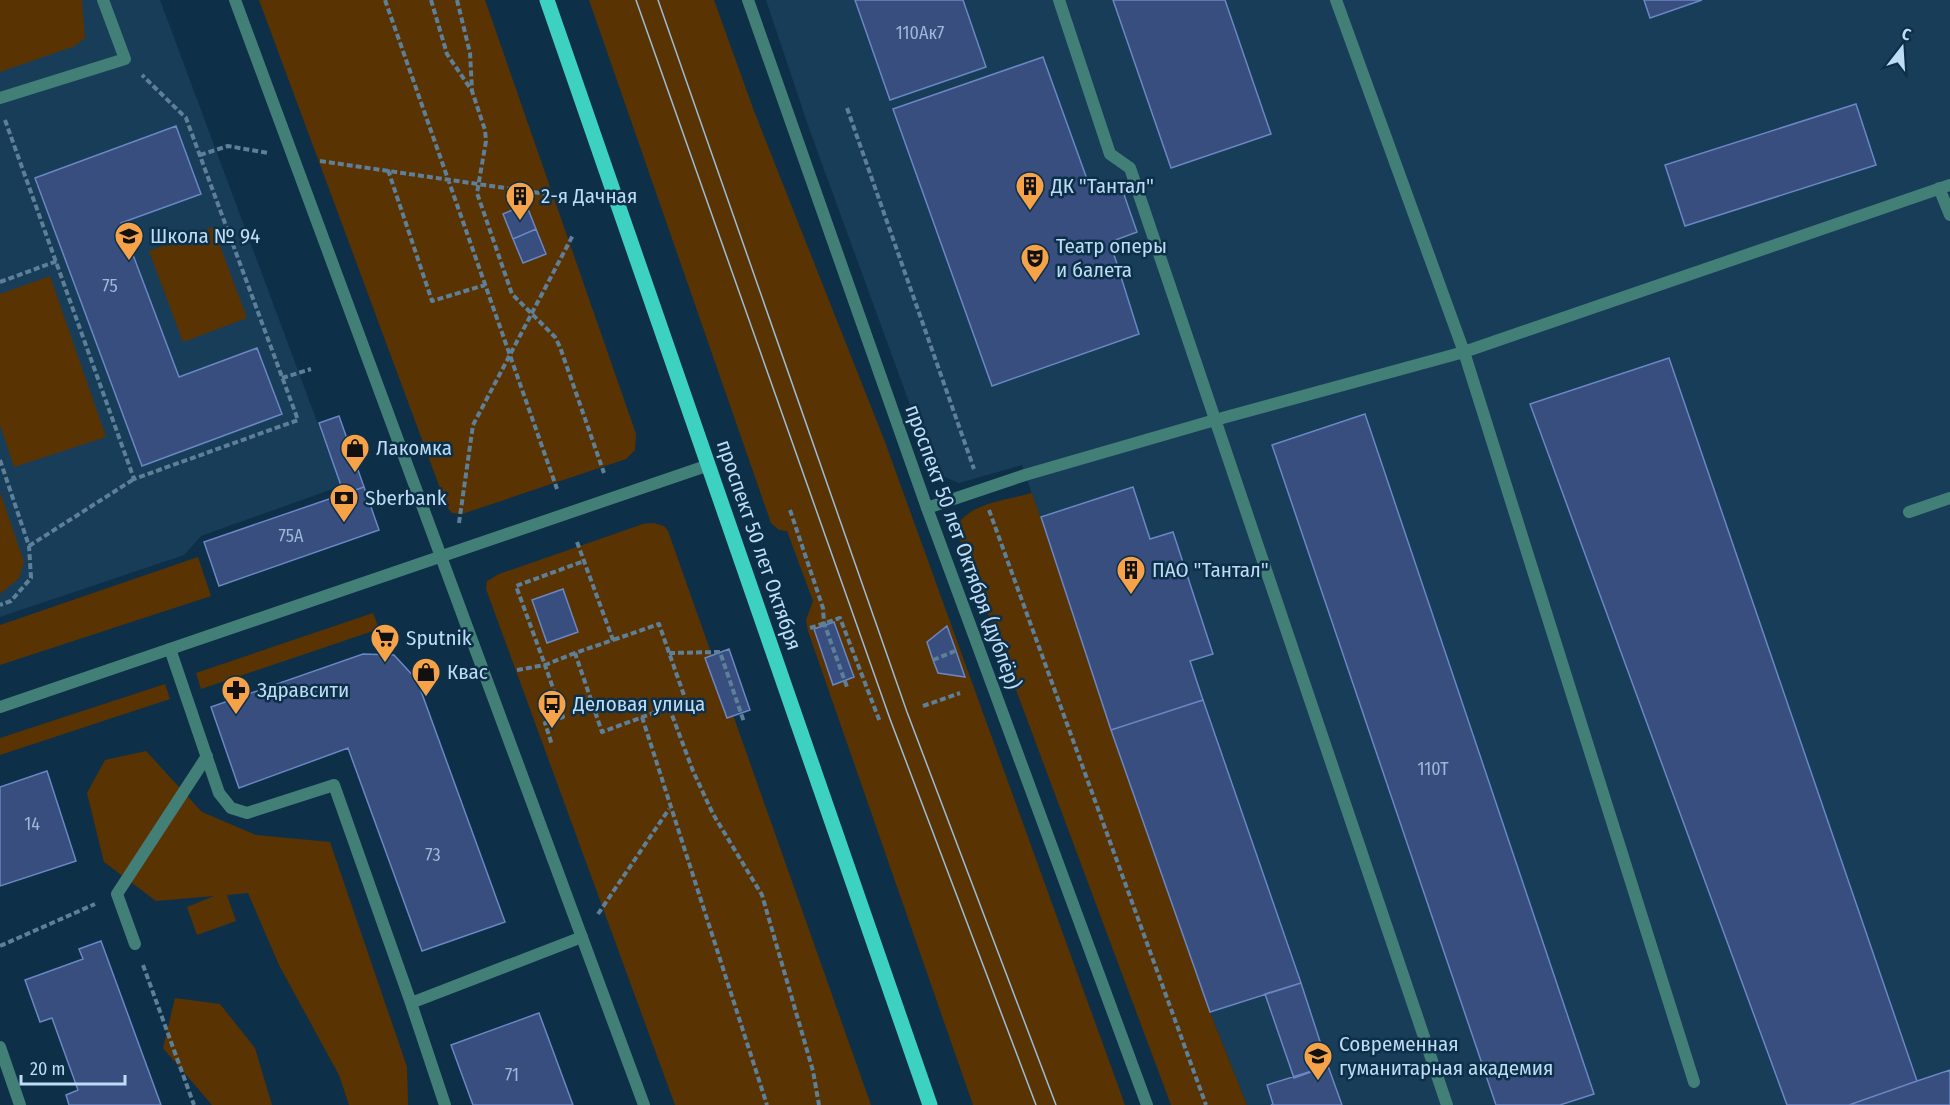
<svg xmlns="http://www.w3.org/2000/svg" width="1950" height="1105" font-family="'Fira Sans Condensed',sans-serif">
<rect width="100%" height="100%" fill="#0e2f48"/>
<path fill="#183d59" d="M0,0H160L341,486L201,536L184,555L0,617Z
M766,0H1950V1070L1849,1105H1247L1210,1012L1022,465L959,483L935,473L810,131Z"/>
<path fill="#5a3303" d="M0,0H82L85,38L75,46L0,72Z
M259,0H485L636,434L635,450L626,459L462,514L452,513L447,507Z
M589,0H714L754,111L885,442L1125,1105H973L808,631L806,620L813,601L787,531L779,530L771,523Z
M213,227L247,318L183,342L149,251Z
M50,276L106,437L14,467L0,425V294Z
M0,492L24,562L19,578L0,594Z
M1032,493L1210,1012L1247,1105H1171L956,529C966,503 1007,500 1032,493Z
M654,523L664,526L668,531L871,1105H675L486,589L487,581L499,574L643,524Z
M198,557L211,596L0,665V625Z
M373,613L379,629L201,689L196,673Z
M165,684L170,699L0,755V738Z
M146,751L202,812L256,835L330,842L407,1067L408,1105H349L339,1075L279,965L248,893L227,895L236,921L197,935L187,907L214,896L156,901L104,862L87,793L105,760Z
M175,998L220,1004L255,1048L272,1105H212L163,1048Z"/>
<path fill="#374e7f" stroke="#6a87c3" stroke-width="1.5" d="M855,0H963L986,67L890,100Z
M1113,0H1225L1271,134L1171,168Z
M1644,0H1702L1650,18Z
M1043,57L1092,193L1120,183L1137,232L1110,242L1139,334L992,386L893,109Z
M1856,104L1876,165L1685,226L1665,165Z
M176,126L201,194L121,223L179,377L257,348L282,414L142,466L35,178Z
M526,204L536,229L513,239L503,214Z
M536,229L546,254L523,263L513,239Z
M1669,358L1917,1081L1849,1105H1787L1530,404Z
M1365,414L1594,1094L1560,1105H1496L1272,445Z
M339,416L364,487L344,494L319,423Z
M364,487L379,530L219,586L204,542Z
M1133,487L1150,539L1173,532L1213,654L1190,661L1203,700L1111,730L1041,517Z
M563,589L578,632L547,643L532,600Z
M834,622L854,677L833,685L814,629Z
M947,626L956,651L965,677L938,673L933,660L927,642Z
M729,649L750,710L727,718L705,658Z
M363,654L394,655L417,680L505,922L422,951L348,748L239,788L211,707Z
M1203,700L1301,983L1210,1012L1111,730Z
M47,771L76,861L0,886V787Z
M101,941L161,1105H69L66,1095L78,1090L52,1018L40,1022L25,980L83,959L79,949Z
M1301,983L1328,1066L1294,1078L1265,994Z
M539,1013L573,1105H473L451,1045Z
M1328,1066L1342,1105H1271L1273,1104L1267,1085Z
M1950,1070V1105H1849L1917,1081Z"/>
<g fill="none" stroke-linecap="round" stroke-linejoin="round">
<path stroke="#5e7f98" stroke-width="4" stroke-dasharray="6 3" stroke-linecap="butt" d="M385,0L557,489
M431,0L447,54L472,91L485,130L486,141L477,193L512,294L555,337L560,347L604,473
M457,0L470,53L472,90
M847,108L974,469
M5,120L134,479L298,420L186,118L142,75
M200,155L228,146L268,153
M320,161L560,196
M388,170L432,301L485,285
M0,282L57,261
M282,378L311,369
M0,460L29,546L31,578L11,601L0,605
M790,510L823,608L824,623L847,687
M989,510L1206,1105
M459,523L473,425L573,235
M577,542L613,640L575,653L602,732L686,701L659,624L613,640
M29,546L134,479
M810,628L840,618L880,722
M575,653L545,665L516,586L584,561
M669,653L720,652L744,722
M933,660L955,651
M517,670L545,665L563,717L545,723L552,745
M923,706L960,693
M669,707L693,771L713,814L762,895L813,1071L819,1105
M642,717L767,1105
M598,914L669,809
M0,946L95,904
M143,965L194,1105"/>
<path stroke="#417f77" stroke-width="12" d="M1059,0L1110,154L1130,168L1447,1105
M1336,0L1464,352L1694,1082
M0,98L125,59L103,0
M1939,188L1950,215
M927,508L1025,475L1215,420L1464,352L1950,185
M1909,512L1950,498
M170,649L219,793L231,808L247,813L334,785L411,1003
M135,944L117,894L207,756
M445,1105L411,1003L582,937"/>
<path stroke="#417f77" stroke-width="12" d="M235,0L644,1105
M748,0L927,508L1147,1105
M0,1047L20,1105"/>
<path stroke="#417f77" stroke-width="12" d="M0,707L709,465"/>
<path stroke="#3cd1c1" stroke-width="15" d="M547,0L930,1105"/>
<path stroke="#9cbcd6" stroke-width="1.5" d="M636,0L890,719L1036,1105
M658,0L907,712L1056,1105"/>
</g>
<defs>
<g id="building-pin" transform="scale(1.5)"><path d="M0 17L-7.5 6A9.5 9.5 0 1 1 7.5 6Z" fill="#f6a248" stroke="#0e2f48"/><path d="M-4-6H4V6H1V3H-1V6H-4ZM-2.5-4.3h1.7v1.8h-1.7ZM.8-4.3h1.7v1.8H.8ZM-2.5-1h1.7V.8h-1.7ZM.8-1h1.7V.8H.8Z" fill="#111"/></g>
<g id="school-pin" transform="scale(1.5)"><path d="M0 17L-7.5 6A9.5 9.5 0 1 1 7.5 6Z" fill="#f6a248" stroke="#0e2f48"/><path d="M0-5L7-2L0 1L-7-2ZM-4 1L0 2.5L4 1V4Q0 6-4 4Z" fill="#111"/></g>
<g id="theatre-pin" transform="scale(1.5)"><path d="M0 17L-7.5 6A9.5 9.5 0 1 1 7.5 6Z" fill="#f6a248" stroke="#0e2f48"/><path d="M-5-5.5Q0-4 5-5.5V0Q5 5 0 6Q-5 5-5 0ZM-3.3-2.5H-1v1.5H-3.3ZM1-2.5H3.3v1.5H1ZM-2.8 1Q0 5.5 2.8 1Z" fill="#111"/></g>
<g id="shop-pin" transform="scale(1.5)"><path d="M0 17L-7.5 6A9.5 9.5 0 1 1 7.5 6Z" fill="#f6a248" stroke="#0e2f48"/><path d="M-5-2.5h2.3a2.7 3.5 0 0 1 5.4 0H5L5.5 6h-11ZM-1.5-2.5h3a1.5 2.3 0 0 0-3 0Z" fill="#111"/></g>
<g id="bank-pin" transform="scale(1.5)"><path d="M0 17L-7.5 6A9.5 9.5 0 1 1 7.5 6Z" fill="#f6a248" stroke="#0e2f48"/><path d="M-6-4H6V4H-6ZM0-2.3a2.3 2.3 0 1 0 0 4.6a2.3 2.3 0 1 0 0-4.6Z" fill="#111"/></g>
<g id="supermarket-pin" transform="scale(1.5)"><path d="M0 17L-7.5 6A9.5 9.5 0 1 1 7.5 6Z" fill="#f6a248" stroke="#0e2f48"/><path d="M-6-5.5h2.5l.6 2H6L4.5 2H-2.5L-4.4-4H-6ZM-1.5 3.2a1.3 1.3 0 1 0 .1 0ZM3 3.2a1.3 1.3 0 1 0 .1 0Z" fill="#111"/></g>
<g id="pharmacy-pin" transform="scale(1.5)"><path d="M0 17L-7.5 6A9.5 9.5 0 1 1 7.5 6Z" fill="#f6a248" stroke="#0e2f48"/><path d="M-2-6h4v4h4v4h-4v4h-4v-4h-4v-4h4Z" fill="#111"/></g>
<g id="bus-pin" transform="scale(1.5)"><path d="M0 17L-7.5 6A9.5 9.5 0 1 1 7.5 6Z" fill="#f6a248" stroke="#0e2f48"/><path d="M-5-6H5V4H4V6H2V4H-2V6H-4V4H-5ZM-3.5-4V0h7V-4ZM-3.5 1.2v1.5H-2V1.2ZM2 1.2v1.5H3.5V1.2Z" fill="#111"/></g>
<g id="university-pin" transform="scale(1.5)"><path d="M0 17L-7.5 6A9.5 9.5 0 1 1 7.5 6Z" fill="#f6a248" stroke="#0e2f48"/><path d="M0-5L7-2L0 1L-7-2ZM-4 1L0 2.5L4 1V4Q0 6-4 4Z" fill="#111"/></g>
</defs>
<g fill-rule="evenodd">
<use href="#building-pin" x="1030" y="186"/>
<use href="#building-pin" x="520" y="196"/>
<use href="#school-pin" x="129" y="236"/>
<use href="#theatre-pin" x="1035" y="258"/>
<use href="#shop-pin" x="355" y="448"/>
<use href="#bank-pin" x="344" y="498"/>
<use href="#building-pin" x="1131" y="570"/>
<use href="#supermarket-pin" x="385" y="638"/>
<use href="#shop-pin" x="426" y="672"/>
<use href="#pharmacy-pin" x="236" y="690"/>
<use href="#bus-pin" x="552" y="704"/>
<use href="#university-pin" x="1318" y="1056"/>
</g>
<g text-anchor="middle" stroke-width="5" stroke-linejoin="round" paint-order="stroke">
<g font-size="18" fill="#9cb8d8">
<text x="920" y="39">110Ак7</text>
<text x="110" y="292">75</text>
<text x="291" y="542">75А</text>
<text x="1433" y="775">110Т</text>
<text x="32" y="830">14</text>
<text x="433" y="861">73</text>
<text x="512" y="1081">71</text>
</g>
<g font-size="21" fill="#bddcf6" stroke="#0e2f48" text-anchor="start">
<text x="1051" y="193">ДК "Тантал"</text>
<text x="541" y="203">2-я Дачная</text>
<text x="150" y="243">Школа № 94</text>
<text x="1056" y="253">Театр оперы<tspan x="1056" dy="24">и балета</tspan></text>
<text x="376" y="455">Лакомка</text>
<text x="365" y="505">Sberbank</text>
<text x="1152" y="577">ПАО "Тантал"</text>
<text x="406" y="645">Sputnik</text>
<text x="447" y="679">Квас</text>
<text x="257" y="697">Здравсити</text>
<text x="573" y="711">Деловая улица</text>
<text x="1339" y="1051">Современная<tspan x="1339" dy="24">гуманитарная академия</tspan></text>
</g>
<g font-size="21" fill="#bddcf6" stroke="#0e2f48">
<text transform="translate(759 545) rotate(71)" y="7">проспект 50 лет Октября</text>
<text transform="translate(963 547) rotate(70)" y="7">проспект 50 лет Октября (дублёр)</text>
</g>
</g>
<g transform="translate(1902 48) rotate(17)" stroke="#0e2f48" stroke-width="4.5" paint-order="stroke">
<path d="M0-4.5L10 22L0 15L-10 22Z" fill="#bddcf6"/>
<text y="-9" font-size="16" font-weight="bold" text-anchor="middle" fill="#bddcf6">С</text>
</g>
<path d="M21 1075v9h104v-9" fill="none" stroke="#bddcf6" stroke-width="3"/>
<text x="30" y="1075" font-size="18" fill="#bddcf6" stroke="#0e2f48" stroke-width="4.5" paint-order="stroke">20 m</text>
</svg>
